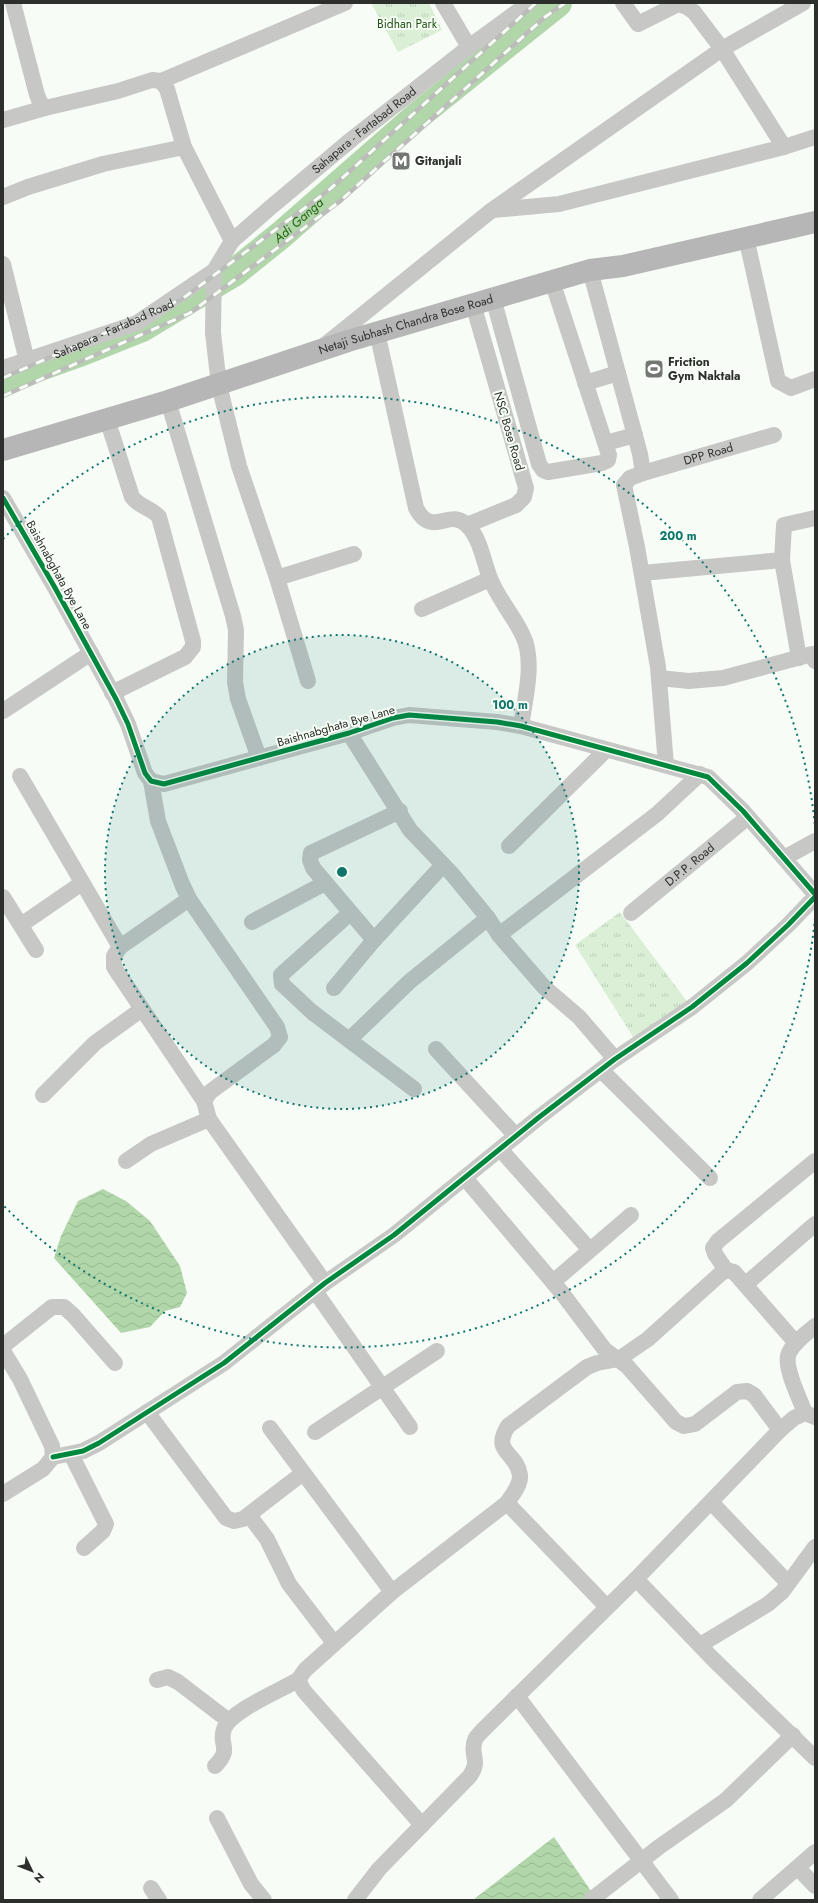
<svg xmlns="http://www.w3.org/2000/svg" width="818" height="1903" font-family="Jost,sans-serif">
<defs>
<pattern id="park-tufts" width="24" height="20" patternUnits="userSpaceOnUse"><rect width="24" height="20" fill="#dbefd6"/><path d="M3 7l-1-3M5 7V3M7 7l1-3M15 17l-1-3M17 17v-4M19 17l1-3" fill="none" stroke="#bccdb8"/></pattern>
<pattern id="water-waves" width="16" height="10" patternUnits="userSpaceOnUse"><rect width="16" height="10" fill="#b1d6a9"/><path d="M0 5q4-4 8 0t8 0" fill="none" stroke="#98b892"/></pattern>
</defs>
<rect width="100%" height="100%" fill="#f8fcf7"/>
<path fill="url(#park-tufts)" d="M371,3H429L442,30L398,52Z
M620,912L689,1004L635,1040L575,945Z"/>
<path fill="url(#water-waves)" d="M103,1189L126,1201L150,1221L180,1266L187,1293L180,1307L165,1311L150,1327L121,1333L54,1258L61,1236L78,1201Z
M554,1837L593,1894L586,1900H473Z"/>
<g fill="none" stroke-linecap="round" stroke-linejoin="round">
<path stroke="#b1d6a9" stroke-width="28" id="s1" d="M3,380L82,352L142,328L235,272L281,235L416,117L558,3"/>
<g stroke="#c7c8c6" stroke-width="16">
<path d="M13,3L37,95L40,102L45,108L118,91L152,80L161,81L167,89L184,147L232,241"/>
<path d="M443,3L469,47"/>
<path d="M623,3L638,24L678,4L687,7L694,12L722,49L784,147"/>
<path d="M161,81L345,3"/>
<path d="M3,120L45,108"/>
<path d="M3,197L28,187L103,164L184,147"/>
<path d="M494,210L559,204L784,147L815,137"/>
<path d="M746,237L778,381L791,388L815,379"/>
<path d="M3,264L27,361"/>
<path d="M590,270L640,454L643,473L630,478L624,485L637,547L658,667L666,765"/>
<path d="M493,298L539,464L543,470L548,472L602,463L608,460L609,455L552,281"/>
<path d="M377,332L416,508C432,539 449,507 467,525C481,539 483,561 490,578C498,599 514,616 523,636C535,660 525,700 521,726"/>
<path d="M325,345L492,210L722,49L803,3"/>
<path d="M3,368L137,323L214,271"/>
<path d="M585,383L618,373"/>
<path d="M168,401L233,616L236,630L235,682L238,699L259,758"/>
<path d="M107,419L132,497C139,507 152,508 159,517L193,641V647L185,657L112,693"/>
<path d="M606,443L635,435"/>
<path id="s2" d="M643,473L774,435"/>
<path d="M3,498L54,586L116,699L128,724L145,773L151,781L164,784L349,733L393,718L409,715L497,722L521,726L708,777L743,811L815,894"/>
<path d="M467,525L516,505L524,497L526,488L473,304"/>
<path id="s3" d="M354,554L277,578L239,466L219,385L213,333L214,271L232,241L271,207L352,139L469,47L529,3"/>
<path d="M782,560L784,525L815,518"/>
<path d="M642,573L782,560L799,658"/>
<path d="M277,578L308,681"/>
<path d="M422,609L490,579"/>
<path d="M659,678L689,681L723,678L812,654L815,661"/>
<path d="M3,711L91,653"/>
<path d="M349,733L410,830L452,874L488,918L499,935L544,987L579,1017L615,1059"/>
<path d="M20,776L120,947"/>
<path d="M151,781L158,821L182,884L189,899L277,1027L280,1037L274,1045L210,1092L204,1101L209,1119L325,1283"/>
<path d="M509,846L606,750"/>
<path d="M784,858L815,841"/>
<path d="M3,897L36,950"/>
<path d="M189,899L120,947L114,956V967L204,1101"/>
<path d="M350,913L281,975L282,984L312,1012L414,1089"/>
<path id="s4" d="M631,913L748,817"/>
<path d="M252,922L325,883"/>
<path d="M21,925L82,883"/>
<path d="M499,935L657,814L700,774"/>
<path d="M374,940L313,868L310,860L311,853L400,811"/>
<path d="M334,988L374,940L443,865"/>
<path d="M350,1039L409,982L488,918"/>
<path d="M436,1049L516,1136"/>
<path d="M601,1070L710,1178"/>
<path d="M43,1095L95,1043L142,1009"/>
<path d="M500,1149L590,1250"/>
<path d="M126,1161L151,1144L209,1119"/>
<path d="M465,1178L562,1293L605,1350L627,1366L676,1422L684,1426L695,1424L737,1392L747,1391L754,1395L780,1430"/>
<path d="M726,1270L715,1254L713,1248L718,1241L815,1161"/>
<path d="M553,1282L631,1215"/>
<path d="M746,1284L815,1224"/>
<path d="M315,1291L410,1427"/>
<path d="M3,1346L52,1307H64L73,1315L115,1363"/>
<path d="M3,1351L20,1379L52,1446L53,1457L43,1469L3,1494"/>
<path d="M147,1412L226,1518L234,1521L243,1519L303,1473"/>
<path d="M805,1413C800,1399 785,1370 788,1356C791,1344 806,1334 815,1326"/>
<path d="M270,1428L392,1592"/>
<path d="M315,1432L437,1351"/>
<path d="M71,1454L106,1524L103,1531L84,1548"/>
<path d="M53,1457L83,1451L99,1443L224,1363L325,1283L394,1235L538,1118L615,1059L692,1007L747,963L788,925L815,897"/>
<path d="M711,1502L788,1583"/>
<path d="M507,1503L607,1607"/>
<path d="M249,1515L267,1539L289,1584L334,1643"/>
<path d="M636,1579L780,1430L794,1418L805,1413L815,1417"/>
<path d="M700,1645L768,1604L782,1592L815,1547"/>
<path d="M157,1680L168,1677L178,1682L229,1721"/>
<path d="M517,1696L671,1900"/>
<path d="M215,1766C233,1748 218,1745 224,1729C230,1711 281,1690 298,1680"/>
<path d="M217,1818L251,1884L264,1900"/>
<path d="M422,1825L304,1691L298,1680L305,1670L392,1592L507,1503C512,1495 521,1485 520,1475C517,1452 491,1453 508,1426L587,1367L597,1363L619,1359L648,1339L719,1275L726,1270L734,1272L796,1343"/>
<path d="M798,1868L815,1886"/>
<path d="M151,1888L159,1900"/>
<path d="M355,1900L379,1869L469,1777C482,1760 469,1755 475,1740C476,1737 480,1733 483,1730L636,1579L713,1659L815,1758"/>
<path d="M591,1900L659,1847L726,1800L793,1735"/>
<path d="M760,1900L815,1852"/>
</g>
<path stroke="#b5b6b5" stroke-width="22" id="s5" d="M3,450L168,401L348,341L590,270L623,266L815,222"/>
<g stroke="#bcbdbb" stroke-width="4.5">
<g id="rail">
<path id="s6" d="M3,378L182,299L329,190L536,3"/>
<path d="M3,396L190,313L339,202L545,17L565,3"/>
</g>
</g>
<use href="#rail" stroke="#f7fef5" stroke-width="3" stroke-dasharray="9" stroke-linecap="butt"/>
<g stroke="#f7fef5" stroke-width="8">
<path id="cycleway" d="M3,498L54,586L116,699L128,724L145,773L151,781L164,784L349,733L393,718L409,715L497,722L521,726L708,777L743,811L815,894
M53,1457L83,1451L99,1443L224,1363L325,1283L394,1235L538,1118L615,1059L692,1007L747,963L788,925L815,897"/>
</g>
<use href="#cycleway" stroke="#00873e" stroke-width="5"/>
</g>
<circle cx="342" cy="872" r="237" fill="#0f766e" fill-opacity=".12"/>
<g fill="none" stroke="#0f766e" stroke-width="2" stroke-dasharray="2 4">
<circle cx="342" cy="872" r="237"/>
<path d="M815 918A475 475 0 0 1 3 1205M3 539A475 475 0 0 1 815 826"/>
</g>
<defs>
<g id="metro-square" transform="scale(1)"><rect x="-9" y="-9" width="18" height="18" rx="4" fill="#737772" stroke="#f7fef5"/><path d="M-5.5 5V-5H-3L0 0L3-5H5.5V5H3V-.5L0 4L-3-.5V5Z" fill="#fff"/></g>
<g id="stadium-square" transform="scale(1)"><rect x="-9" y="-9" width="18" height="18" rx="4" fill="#737772" stroke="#f7fef5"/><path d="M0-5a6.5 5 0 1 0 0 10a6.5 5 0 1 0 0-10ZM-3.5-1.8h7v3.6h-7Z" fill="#fff"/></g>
</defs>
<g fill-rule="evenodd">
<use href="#metro-square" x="401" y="161"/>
<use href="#stadium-square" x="654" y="369"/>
</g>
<g text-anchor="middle" stroke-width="4" stroke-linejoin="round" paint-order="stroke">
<g font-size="12" fill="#225217" stroke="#f7fef5">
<text x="407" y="28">Bidhan Park</text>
</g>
<g font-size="12" fill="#2c2f2b" stroke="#f7fef5">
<text dy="4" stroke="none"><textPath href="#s3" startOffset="604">Sahapara - Fartabad Road</textPath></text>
<text dy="4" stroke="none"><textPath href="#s6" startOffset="121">Sahapara - Fartabad Road</textPath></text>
<text dy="4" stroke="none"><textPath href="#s5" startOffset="422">Netaji Subhash Chandra Bose Road</textPath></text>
<text transform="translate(509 431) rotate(74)" y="4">NSC Bose Road</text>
<text dy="4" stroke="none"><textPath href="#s2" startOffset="68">DPP Road</textPath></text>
<text transform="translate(59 575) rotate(61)" y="4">Baishnabghata Bye Lane</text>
<text transform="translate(336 726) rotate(-16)" y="4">Baishnabghata Bye Lane</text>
<text dy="4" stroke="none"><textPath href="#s4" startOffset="76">D.P.P. Road</textPath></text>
</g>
<g font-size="12" font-weight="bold" fill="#2c2f2b" stroke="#f7fef5" text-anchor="start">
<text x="415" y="165">Gitanjali</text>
<text x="668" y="366">Friction<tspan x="668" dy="14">Gym Naktala</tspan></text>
</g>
<g font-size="13" font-style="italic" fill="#246514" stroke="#f7fef5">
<text dy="5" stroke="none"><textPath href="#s1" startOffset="339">Adi Ganga</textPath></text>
</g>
</g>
<circle cx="342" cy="872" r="6" fill="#0f766e" stroke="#f7fef5" stroke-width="2"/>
<g font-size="12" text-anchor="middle" font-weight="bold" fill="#0f766e" stroke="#f7fef5" stroke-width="4" stroke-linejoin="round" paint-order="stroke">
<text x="678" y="540">200 m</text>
<text x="510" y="709">100 m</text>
</g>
<rect width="818" height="1903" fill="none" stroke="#2c2f2b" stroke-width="8"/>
<g transform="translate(32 1871) rotate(133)" stroke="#f7fef5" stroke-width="3" paint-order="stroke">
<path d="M0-3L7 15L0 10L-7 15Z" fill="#2c2f2b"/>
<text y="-6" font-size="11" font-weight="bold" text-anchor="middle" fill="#2c2f2b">N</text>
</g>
</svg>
